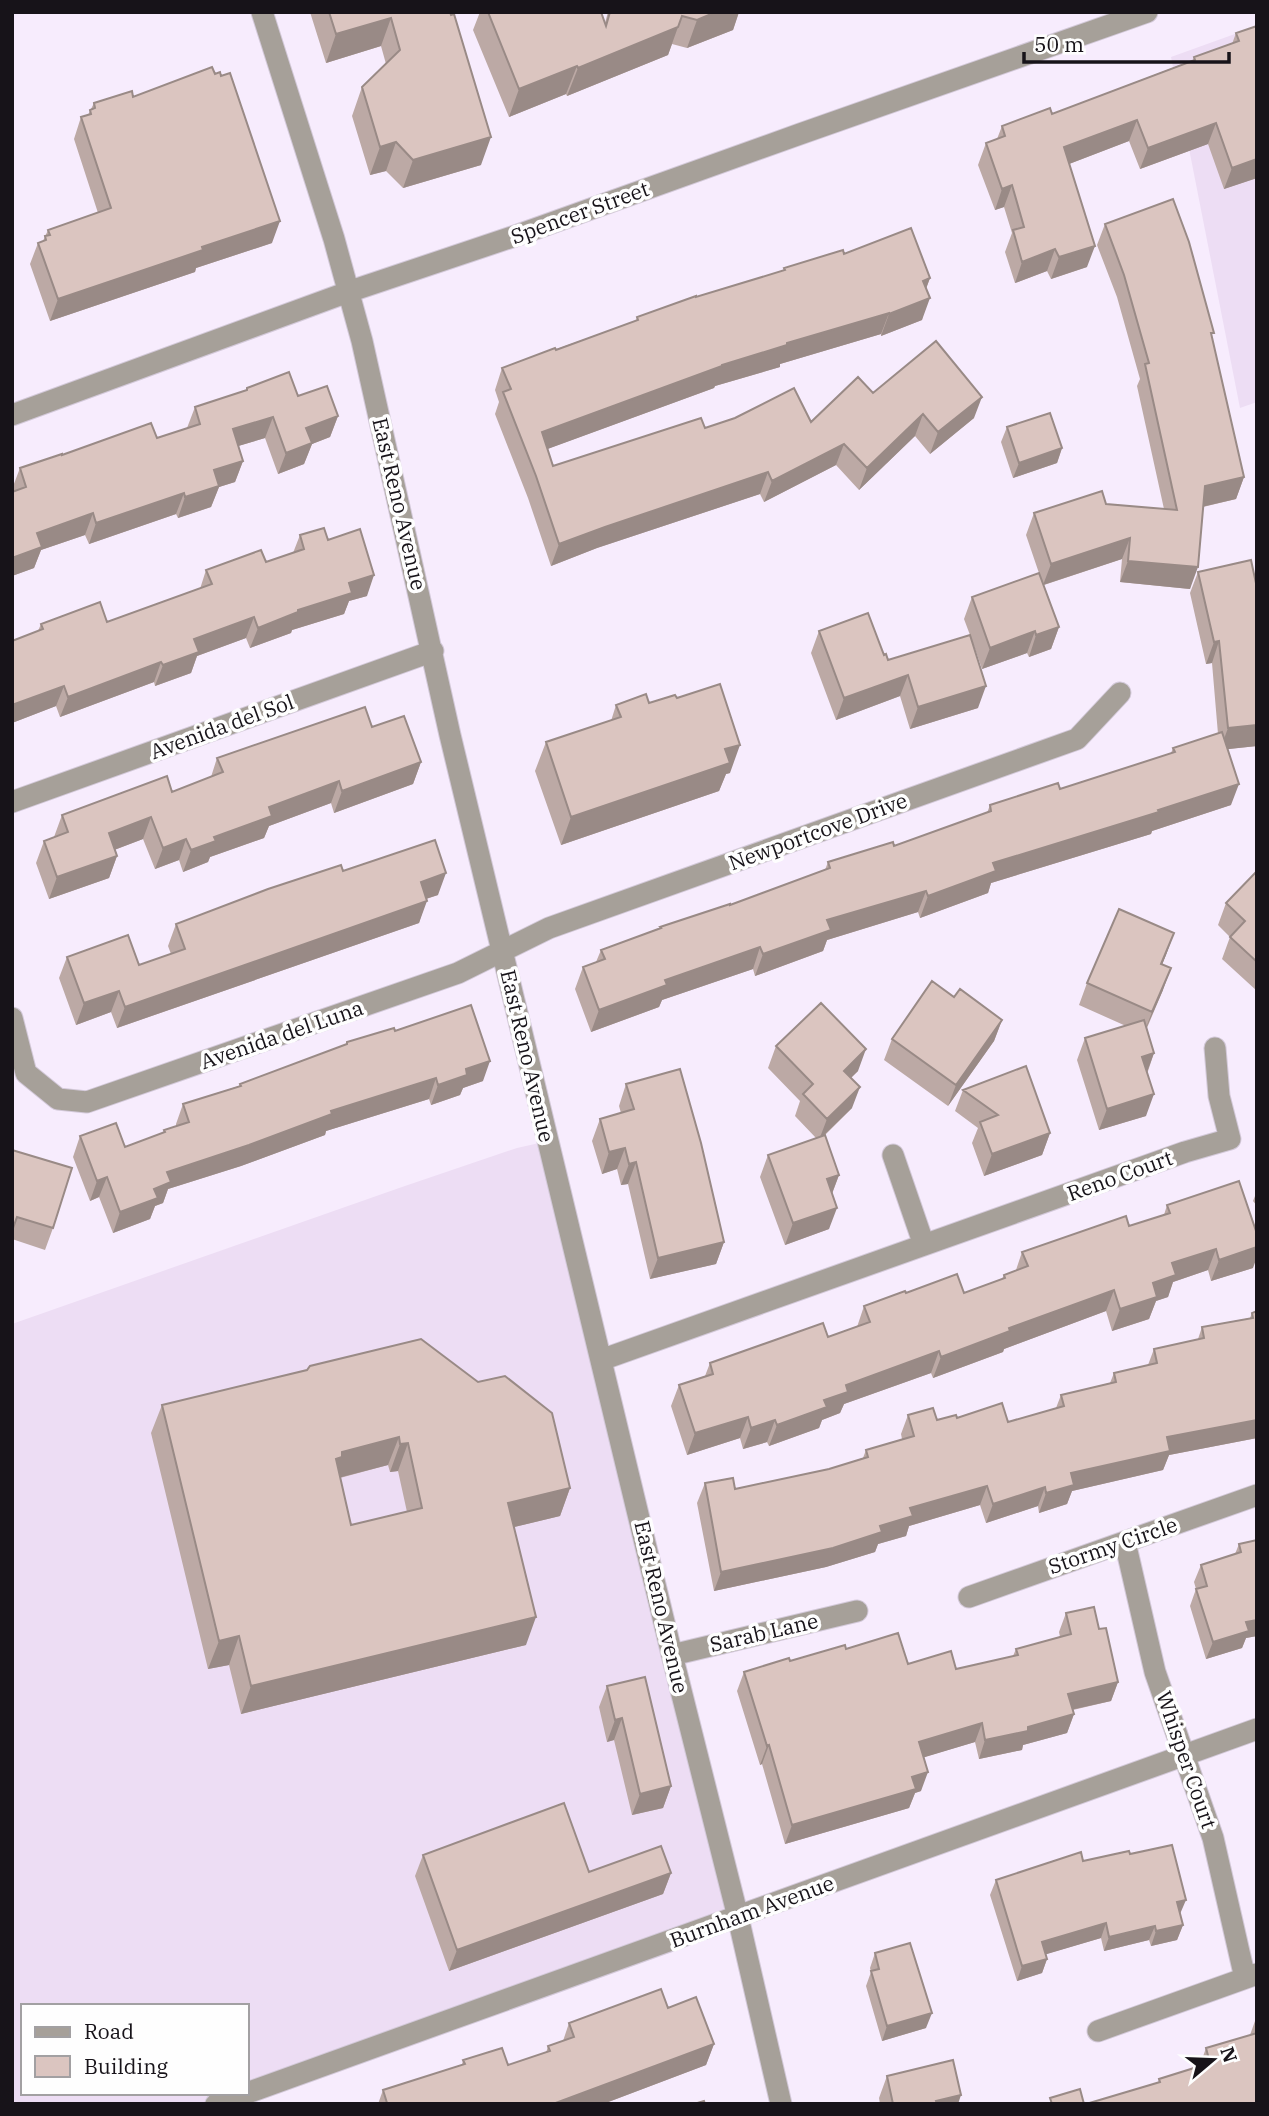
<svg xmlns="http://www.w3.org/2000/svg" width="1269" height="2116" font-family="'IBM Plex Serif',serif">
<rect width="100%" height="100%" fill="#f7ecfd"/>
<path fill="#edddf4" d="M1257,26V402L1240,408L1171,57Z
M548,1141L738,1917L247,2093V2006H23V2093H246L216,2104H12V1324L402,1187L517,1148Z"/>
<g fill="none" stroke-linecap="round" stroke-linejoin="round">
<g stroke="#d3c9d9" stroke-width="23">
<path id="minor" d="M262,12L334,239L362,341L450,735L672,1655L738,1917L781,2104
M12,415L348,292L518,235L800,134L1147,12
M12,802L433,651
M12,1018L26,1073L58,1099L87,1102L458,973L549,928L1077,739L1120,693
M893,1155L924,1245
M601,1360L1185,1152L1230,1139L1219,1096L1215,1048
M1125,1542L1155,1672L1213,1838L1245,1978
M969,1597L1257,1495
M672,1655L857,1611
M1098,2031L1257,1974
M247,2093L1257,1729
M216,2104L246,2093"/>
</g>
<use href="#minor" stroke="#a6a099" stroke-width="21"/>
</g>
<path fill="#bca9a5" fill-rule="evenodd" d="M310,12H450L481,165L403,188L386,171L370,175L352,116L362,87L386,64L381,46L326,63Z
M480,12H601L605,23L608,12H739L733,30L687,48L672,44L668,55L567,96L566,94L509,117L473,30Z
M1257,26V178L1224,189L1208,144L1140,169L1129,141L1069,164L1087,267L1051,279L1047,271L1015,283L1005,252L1012,233L1004,207L995,210L978,165L986,143L997,139L1002,126L1052,114L1193,60L1194,57L1232,44L1236,33Z
M133,97L272,243L196,268L195,272L50,321L30,264L38,243L43,241L48,230L98,213L74,139L81,117L88,115L94,103Z
M1105,224L1212,337L1244,477L1236,499L1203,507L1190,589L1120,582L1122,559L1044,585L1059,627L1051,649L1029,657L1027,653L982,669L974,646L978,708L910,729L900,696L836,720L811,653L819,631L884,655L888,660L970,635L964,619L972,597L1041,579L1026,535L1034,513L1106,504L1164,509L1137,386L1140,379L1117,297L1097,245Z
M844,254L930,278L926,289L922,320L881,336V334L780,364V367L715,386L714,388L547,449L553,466L705,428L811,422L873,393L974,418L930,454L915,436L859,490L836,465L764,502L760,494L597,548L551,566L528,498L495,414L499,402L495,390L502,368L636,321L637,317L696,297L783,271L784,268Z
M247,388L298,396L338,416L330,437L312,444L304,464L278,474L265,438L238,446L243,461L235,482L219,487L211,507L178,518L176,514L89,544L85,535L41,550L34,568L12,576V489L20,468L62,455L157,438L187,428L195,407L246,390Z
M1007,427L1062,448L1057,463L1013,478L1001,442Z
M300,535L328,540L367,596L349,601L344,614L292,630L291,633L250,648L246,638L197,656L191,673L155,686L154,682L60,717L56,706L12,723V641L38,631L41,624L107,622L200,589L206,570L266,562L293,553Z
M1198,572L1257,588V746L1228,749L1231,805L1152,831L1151,834L991,883L988,893L920,918L918,912L827,940L823,951L755,976L753,969L662,1000L659,1007L591,1032L575,989L583,967L596,962L601,950L660,929V927L730,905L825,870L828,862L894,846L987,813L990,805L1060,789L1171,753L1173,748L1218,734L1212,663L1206,664L1190,593Z
M677,698L730,773L726,774L719,791L561,845L535,771L546,742L611,721L616,705L649,703Z
M372,727L421,762L413,784L334,813L331,803L269,826L264,838L210,857L208,862L183,872L179,860L155,869L143,839L114,850L117,856L109,878L49,899L36,863L44,841L54,837L62,815L172,792L211,777L217,758Z
M343,871L438,895L426,899L419,923L117,1028L111,1012L76,1025L59,978L67,957L139,965L171,954L168,946L176,924Z
M1257,871V991L1222,959L1230,937L1218,925L1226,903Z
M1174,933L1162,965L1163,990L1147,1028L1154,1053L1147,1074L1146,1116L1099,1130L1077,1060L1085,1038L1126,1026L1079,1005L1087,983Z
M954,997L1002,1020L994,1041L948,1106L884,1060L892,1039Z
M395,1031L483,1081L463,1088L460,1095L431,1105L429,1099L326,1131L325,1135L241,1166L168,1189L163,1203L155,1206L150,1219L113,1233L99,1197L90,1201L73,1157L80,1136L125,1147L163,1133L164,1130L176,1126V1124L183,1104L239,1086L240,1084L346,1045L347,1042Z
M776,1046L858,1071L851,1078L852,1108L825,1135L839,1175L832,1194L829,1229L785,1245L760,1177L768,1155L816,1138L795,1116L800,1101L768,1068Z
M626,1084L724,1242L716,1264L650,1279L628,1184L621,1185L617,1169L602,1174L592,1141L600,1119L621,1113L619,1106Z
M963,1090L1050,1133L1042,1155L984,1176L972,1143L978,1128L955,1111Z
M12,1150L53,1228L45,1250L12,1239Z
M1257,1191V1206L1253,1201Z
M1167,1205L1253,1268L1211,1281L1208,1270L1173,1282L1168,1297L1156,1301L1149,1319L1112,1331L1106,1311L1004,1349L1003,1352L933,1378L931,1373L844,1404L840,1413L822,1420L819,1428L769,1446L767,1442L743,1449L740,1438L687,1455L671,1406L679,1385L705,1376L710,1363L828,1337L857,1327L864,1306L906,1293H964L1002,1279L1004,1275L1016,1270L1022,1252L1129,1226L1164,1215Z
M1257,1311V1438L1169,1455L1163,1470L1072,1491L1067,1504L1039,1513L1038,1506L986,1523L980,1505L909,1526L906,1536L878,1544L875,1552L826,1567L714,1591L697,1503L705,1483L735,1489L829,1469L863,1458L866,1450L902,1439L901,1434L908,1415L937,1420L957,1418L1008,1422L1056,1408L1061,1395L1110,1383L1114,1373L1148,1365L1154,1349L1198,1339L1202,1327L1250,1318L1252,1313Z
M307,1370L570,1488L560,1516L514,1527L526,1645L241,1714L229,1665L208,1669L151,1433L162,1405ZM388,1465L390,1472L398,1471L407,1512L351,1525L340,1478Z
M1257,1540V1636L1246,1638L1242,1648L1206,1659L1190,1606L1196,1589L1194,1582L1201,1565L1235,1554L1239,1544Z
M1066,1613L1099,1629L1118,1682L1111,1701L1073,1710L1074,1714L1067,1733L1023,1745L1022,1750L979,1759L975,1742L924,1757L921,1791L915,1793L909,1808L785,1844L762,1764L760,1765L737,1691L744,1672L846,1649L908,1664L956,1669L1013,1656L1016,1649L1060,1637L1059,1632Z
M607,1686L671,1786L663,1808L632,1815L614,1740L607,1742L599,1707Z
M1130,1854L1180,1914L1183,1925L1177,1940L1151,1946L1149,1940L1104,1951L1101,1938L1046,1954L1047,1959L1042,1973L1017,1981L990,1895L996,1880L1083,1861Z
M423,1855L589,1872L671,1873L663,1894L449,1971L415,1876Z
M875,1953L926,2028L882,2041L866,1986L871,1972L870,1968Z
M668,2008L714,2044L706,2065L603,2104H378L383,2090L462,2065L463,2060L508,2065L546,2053L548,2046L563,2041L569,2023Z
M1255,2021H1257V2104L1158,2083L1159,2079L1200,2067V2065L1206,2048L1250,2035Z
M887,2076L958,2104H880L879,2098Z"/>
<path fill="#998a86" d="M716,12H739L733,30L687,48L697,20Z
M391,18L381,46L326,63L336,34Z
M678,27L668,55L567,96L578,68Z
M577,66L566,94L509,117L519,89Z
M1137,120L1129,141L1056,169L1064,147Z
M1216,123L1208,144L1140,169L1148,148Z
M491,137L481,165L403,188L413,160Z
M396,142L386,171L370,175L380,147Z
M1257,159V178L1224,189L1232,168Z
M1012,185L1004,207L995,210L1002,189Z
M280,221L272,243L196,268L195,272L50,321L58,299L202,247Z
M1095,246L1087,267L1051,279L1059,257Z
M1055,249L1047,271L1015,283L1022,262Z
M930,278L922,299L923,281Z
M930,298L922,320L881,336L889,314Z
M889,313L881,334L780,364V367L715,386L714,388L534,454L542,432L722,365L787,343Z
M982,397L974,418L930,454L938,432Z
M923,414L915,436L859,490L867,468Z
M338,416L330,437L312,444L304,464L278,474L286,453L306,428Z
M273,417L265,438L225,450L233,429Z
M844,444L836,465L764,502L772,481Z
M1062,448L1057,463L1013,478L1019,463Z
M243,461L235,482L219,487L211,507L178,518L185,497L214,470Z
M768,472L760,494L597,548L551,566L559,544L605,527Z
M1244,477L1236,499L1197,508L1205,486Z
M184,493L176,514L89,544L96,523Z
M93,513L85,535L41,550L34,568L12,576V558L37,533Z
M1130,538L1122,559L1043,585L1051,564Z
M1128,561L1198,567L1190,589L1120,582Z
M374,575L367,596L349,601L344,614L292,630L291,633L250,648L258,628L298,610L349,583Z
M254,617L246,638L197,656L191,673L155,686L163,665L194,639Z
M1059,627L1051,649L1029,657L1036,635Z
M1035,631L1027,653L982,669L990,648Z
M1219,641L1212,663L1206,664L1214,642Z
M161,662L154,682L60,717L68,697Z
M908,675L900,696L836,720L844,698Z
M64,686L56,706L12,723V705Z
M986,686L978,708L910,729L918,707Z
M1257,725V746L1220,750L1228,728Z
M740,745L730,773L726,774L719,791L561,845L571,817L725,749Z
M421,762L413,784L334,813L342,791Z
M339,781L331,803L269,826L264,838L210,857L208,862L183,872L191,850L269,807Z
M1239,784L1231,805L1152,831L1151,834L991,883L988,893L920,918L928,896L993,863Z
M151,817L143,839L101,855L109,833Z
M186,839L179,860L155,869L163,848Z
M117,856L109,878L49,899L57,877Z
M446,873L438,895L413,903L421,882Z
M926,891L918,912L827,940L823,951L755,976L763,954L827,920Z
M427,901L419,923L117,1028L125,1007Z
M1174,933L1166,955L1153,986L1161,964Z
M760,947L753,969L662,1000L659,1007L591,1032L599,1010L665,980Z
M1171,968L1163,990L1144,1033L1152,1012Z
M119,991L111,1012L76,1025L84,1003Z
M1002,1020L994,1041L948,1106L956,1085Z
M866,1049L858,1071L836,1092L844,1071Z
M1154,1053L1146,1075L1142,1057Z
M490,1061L483,1081L463,1088L460,1095L431,1105L438,1085L466,1069Z
M436,1078L429,1099L326,1131L325,1135L241,1166L168,1189L163,1203L155,1206L150,1219L113,1233L120,1212L154,1189L167,1172L331,1111Z
M860,1087L852,1108L819,1140L827,1119Z
M1154,1094L1146,1116L1099,1130L1107,1109Z
M1050,1133L1042,1155L984,1176L992,1154Z
M625,1148L617,1169L602,1174L609,1152Z
M636,1162L628,1184L621,1185L629,1164Z
M839,1175L831,1196L827,1179Z
M107,1177L99,1197L90,1201L97,1181Z
M837,1208L829,1229L785,1245L793,1223Z
M724,1242L716,1264L650,1279L658,1258Z
M1257,1247V1257L1253,1268L1211,1281L1219,1260Z
M1216,1249L1208,1270L1173,1282L1168,1297L1156,1301L1149,1319L1112,1331L1120,1309L1153,1283L1172,1263Z
M1114,1290L1106,1311L1004,1349L1003,1352L933,1378L941,1357L1009,1328Z
M939,1351L931,1373L844,1404L840,1413L822,1420L819,1428L769,1446L777,1425L824,1400L846,1385Z
M748,1417L740,1438L687,1455L695,1433Z
M775,1420L767,1442L743,1449L751,1428Z
M1257,1420V1438L1169,1455L1163,1470L1072,1491L1067,1504L1039,1513L1046,1493L1071,1473L1167,1437Z
M399,1437L388,1465L334,1479L336,1459L342,1452Z
M408,1443L398,1471L390,1472L400,1444Z
M987,1486L980,1505L909,1526L906,1536L878,1544L875,1552L826,1567L714,1591L721,1572L880,1526L910,1508Z
M1045,1487L1038,1506L986,1523L993,1504Z
M570,1488L560,1516L498,1531L508,1503Z
M536,1617L526,1645L241,1714L251,1686Z
M1257,1620V1636L1246,1638L1242,1648L1206,1659L1213,1642L1246,1622Z
M239,1636L229,1665L208,1669L219,1641Z
M1118,1682L1111,1701L1061,1712L1068,1694Z
M1074,1714L1067,1733L1023,1745L1022,1750L979,1759L985,1740L1028,1727Z
M622,1718L614,1740L607,1742L615,1720Z
M982,1723L975,1742L912,1761L919,1742Z
M769,1745L762,1764L760,1765L767,1746Z
M928,1772L921,1791L915,1793L909,1808L785,1844L792,1825L912,1777Z
M671,1786L663,1808L632,1815L640,1794Z
M671,1873L663,1894L449,1971L457,1950Z
M1186,1900L1180,1914L1177,1902Z
M1106,1923L1101,1938L1037,1957L1042,1942Z
M1183,1925L1177,1940L1151,1946L1156,1931Z
M1155,1926L1149,1940L1104,1951L1109,1937Z
M1047,1959L1042,1973L1017,1981L1022,1966Z
M932,2013L926,2028L882,2041L887,2026Z
M714,2044L706,2065L603,2104H553Z
M961,2095L958,2104H935L936,2101Z"/>
<path fill="#dbc5c0" stroke="#998a86" stroke-width="2" fill-rule="evenodd" d="M329,12H450L451,15L454,14L491,137L413,160L396,142L380,147L362,87L400,50L391,18L336,34Z
M488,12H601L606,26L610,12H716L697,20L682,16L678,27L578,68L577,66L519,89Z
M1257,26V159L1232,168L1216,123L1148,148L1137,120L1064,147L1095,246L1059,257L1055,249L1022,262L1013,230L1024,227L1012,185L1002,189L986,143L1005,136L1002,126L1050,108L1052,114L1195,60L1194,57L1239,41L1236,33Z
M212,67L215,74L220,72L221,76L230,73L280,221L202,247L203,250L58,299L38,243L46,240L45,236L50,235L48,230L111,208L81,117L91,114L90,110L95,108L94,103L132,91L133,97Z
M1173,199L1189,242L1214,333H1211L1244,477L1205,486L1198,567L1128,561L1130,538L1051,564L1034,513L1102,491L1106,504L1177,510L1145,364L1149,363L1124,275L1105,224Z
M911,228L930,278L923,281L930,298L889,314V313L787,343V345L722,365V366L542,432L553,466L701,418L705,428L735,418L794,388L811,422L858,377L873,393L936,341L982,397L938,432L923,414L867,468L844,444L772,481L768,472L605,527L559,544L536,476L503,392L511,389L502,368L555,348L556,350L638,320L637,317L696,296V297L785,270L784,268L843,250L844,254Z
M289,372L298,396L327,386L338,416L306,428L312,443L286,453L273,417L233,429L243,461L214,470L219,486L185,497L184,493L96,523L93,513L37,533L42,547L12,558V492L26,487L20,468L62,454V455L151,423L157,438L200,424L195,407L247,390V388Z
M1050,413L1062,448L1019,463L1007,427Z
M324,528L328,540L360,529L374,575L349,583L352,593L298,610V612L258,628L254,617L194,639L199,652L163,665L161,662L68,697L64,686L12,705V641L43,629L41,624L100,602L107,622L212,584L206,570L261,550L266,562L304,549L300,535Z
M1251,560L1257,588V725L1228,728L1219,641L1214,642L1198,572Z
M1039,573L1059,627L1036,635L1035,631L990,648L972,597Z
M868,613L884,655L886,654L888,660L970,635L986,686L918,707L908,675L844,698L819,631Z
M720,684L740,745L725,749L730,763L571,817L546,742L621,717L616,705L646,694L649,703L675,695L677,698Z
M365,707L372,727L404,716L421,762L342,791L339,781L269,807L272,816L214,837L216,841L191,850L186,839L163,848L151,817L109,833L117,856L57,877L44,841L68,832L62,815L167,776L172,792L223,772L217,758Z
M1222,732L1239,784L1158,810L1159,812L993,863L996,871L928,896L926,891L827,920L831,930L763,954L760,947L665,980L667,985L599,1010L583,967L605,959L601,950L661,928L660,927L730,904V905L830,868L828,862L893,842L894,846L991,811L990,805L1058,783L1060,789L1175,752L1173,748Z
M435,840L446,873L421,882L427,901L125,1007L119,991L84,1003L67,957L128,935L139,965L185,949L176,924L268,889L341,865L343,871Z
M1257,871V962L1230,937L1245,921L1226,903Z
M1119,909L1174,933L1161,964L1171,968L1152,1012L1087,983Z
M932,981L954,997L960,989L1002,1020L956,1085L892,1039Z
M821,1003L866,1049L844,1071L860,1087L827,1119L803,1094L813,1084L776,1046Z
M471,1005L490,1061L466,1069L467,1075L438,1085L436,1078L331,1111L332,1114L249,1145L167,1172L171,1182L154,1189L158,1198L120,1212L107,1177L97,1181L80,1136L116,1123L125,1147L165,1132L164,1130L189,1122L183,1104L241,1086L240,1084L347,1044V1042L394,1028L395,1031Z
M1144,1020L1154,1053L1142,1057L1154,1094L1107,1109L1085,1038Z
M1026,1066L1050,1133L992,1154L980,1122L998,1115L963,1090Z
M680,1069L701,1143L724,1242L658,1258L636,1162L629,1164L625,1148L609,1152L600,1119L634,1109L626,1084Z
M825,1135L839,1175L827,1179L837,1208L793,1223L768,1155Z
M12,1150L72,1168L53,1228L17,1217L12,1231Z
M1239,1181L1257,1234V1247L1219,1260L1216,1249L1172,1263L1176,1275L1153,1283L1157,1297L1120,1309L1114,1290L1009,1328L1010,1331L941,1357L939,1351L846,1385L848,1392L824,1400L827,1407L777,1425L775,1420L751,1428L748,1417L695,1433L679,1385L713,1374L710,1363L823,1323L828,1337L870,1322L864,1306L905,1291L906,1293L957,1274L964,1293L1005,1278L1004,1275L1028,1266L1022,1252L1126,1216L1129,1226L1170,1213L1167,1205Z
M1257,1311V1420L1167,1437L1170,1451L1071,1473L1074,1485L1046,1493L1045,1487L993,1504L987,1486L910,1508L913,1516L880,1526L882,1532L833,1548L721,1572L705,1483L733,1478L735,1489L829,1469L868,1457L866,1450L914,1436L908,1415L933,1408L937,1420L956,1415L957,1418L1002,1403L1008,1422L1064,1406L1061,1395L1116,1382L1114,1373L1157,1363L1154,1349L1204,1338L1202,1327L1253,1318L1252,1313Z
M421,1339L478,1382L505,1376L552,1413L570,1488L508,1503L536,1617L251,1686L239,1636L219,1641L162,1405L307,1370L310,1366ZM399,1437L400,1444L408,1443L422,1508L351,1525L336,1459L342,1457V1452Z
M1257,1540V1620L1246,1622L1249,1631L1213,1642L1196,1589L1207,1586L1201,1565L1241,1552L1239,1544Z
M1094,1607L1099,1629L1106,1628L1118,1682L1068,1694L1074,1714L1028,1727V1731L985,1740L982,1723L919,1742L928,1772L912,1777L916,1789L792,1825L769,1745L767,1746L744,1672L789,1658L790,1661L845,1645L846,1649L898,1633L908,1664L951,1651L956,1669L1018,1655L1016,1649L1071,1634L1066,1613Z
M645,1677L671,1786L640,1794L622,1718L615,1720L607,1686Z
M564,1803L589,1872L661,1846L671,1873L457,1950L423,1855Z
M1172,1845L1186,1900L1177,1902L1183,1925L1156,1931L1155,1926L1109,1937L1106,1923L1042,1942L1047,1959L1022,1966L996,1880L1081,1852L1083,1861L1129,1851L1130,1854Z
M910,1943L932,2013L887,2026L871,1971L879,1969L875,1953Z
M661,1989L668,2008L696,1997L714,2044L553,2104H386L387,2103L383,2090L465,2064L463,2060L502,2048L508,2065L550,2051L548,2046L574,2037L569,2023Z
M1257,2033V2104H1086L1160,2082L1159,2079L1210,2063L1206,2048Z
M953,2060L961,2095L936,2101L937,2104H893L887,2076Z
M1080,2089L1084,2104H1052L1050,2098Z
M704,2101L705,2104H694Z"/>
<g text-anchor="middle" stroke-width="7" stroke-linejoin="round" paint-order="stroke">
<g font-size="21" fill="#171319" stroke="#fefefe">
<text transform="translate(580 213) rotate(-20)" y="7">Spencer Street</text>
<text transform="translate(399 504) rotate(77)" y="7">East Reno Avenue</text>
<text transform="translate(222 727) rotate(-20)" y="7">Avenida del Sol</text>
<text transform="translate(818 832) rotate(-20)" y="7">Newportcove Drive</text>
<text transform="translate(282 1035) rotate(-19)" y="7">Avenida del Luna</text>
<text transform="translate(527 1056) rotate(77)" y="7">East Reno Avenue</text>
<text transform="translate(1120 1176) rotate(-20)" y="7">Reno Court</text>
<text transform="translate(1113 1546) rotate(-19)" y="7">Stormy Circle</text>
<text transform="translate(661 1607) rotate(77)" y="7">East Reno Avenue</text>
<text transform="translate(764 1633) rotate(-13)" y="7">Sarab Lane</text>
<text transform="translate(1186 1760) rotate(71)" y="7">Whisper Court</text>
<text transform="translate(752 1912) rotate(-20)" y="7">Burnham Avenue</text>
</g>
</g>
<rect width="1269" height="2116" fill="none" stroke="#171319" stroke-width="28"/>
<rect x="21" y="2004" width="228" height="91" fill="#fefefe" stroke="#a2a0a2" stroke-width="2"/>
<rect x="35" y="2027" width="35" height="10" fill="#a6a099" stroke="#a2a0a2" stroke-width="2"/>
<text x="84" y="2039" font-size="21" fill="#171319">Road</text>
<rect x="35" y="2056" width="35" height="21" fill="#dbc5c0" stroke="#a2a0a2" stroke-width="2"/>
<text x="84" y="2074" font-size="21" fill="#171319">Building</text>
<g transform="translate(1213 2060) rotate(71)" stroke="#fefefe" stroke-width="5" paint-order="stroke">
<path d="M0-5L12 26L0 18L-12 26Z" fill="#171319"/>
<text y="-10" font-size="19" font-weight="bold" text-anchor="middle" fill="#171319">N</text>
</g>
<path d="M1024 52v10h205v-10" fill="none" stroke="#171319" stroke-width="3.5"/>
<text x="1034" y="52" font-size="21" fill="#171319" stroke="#fefefe" stroke-width="5" paint-order="stroke">50 m</text>
</svg>
